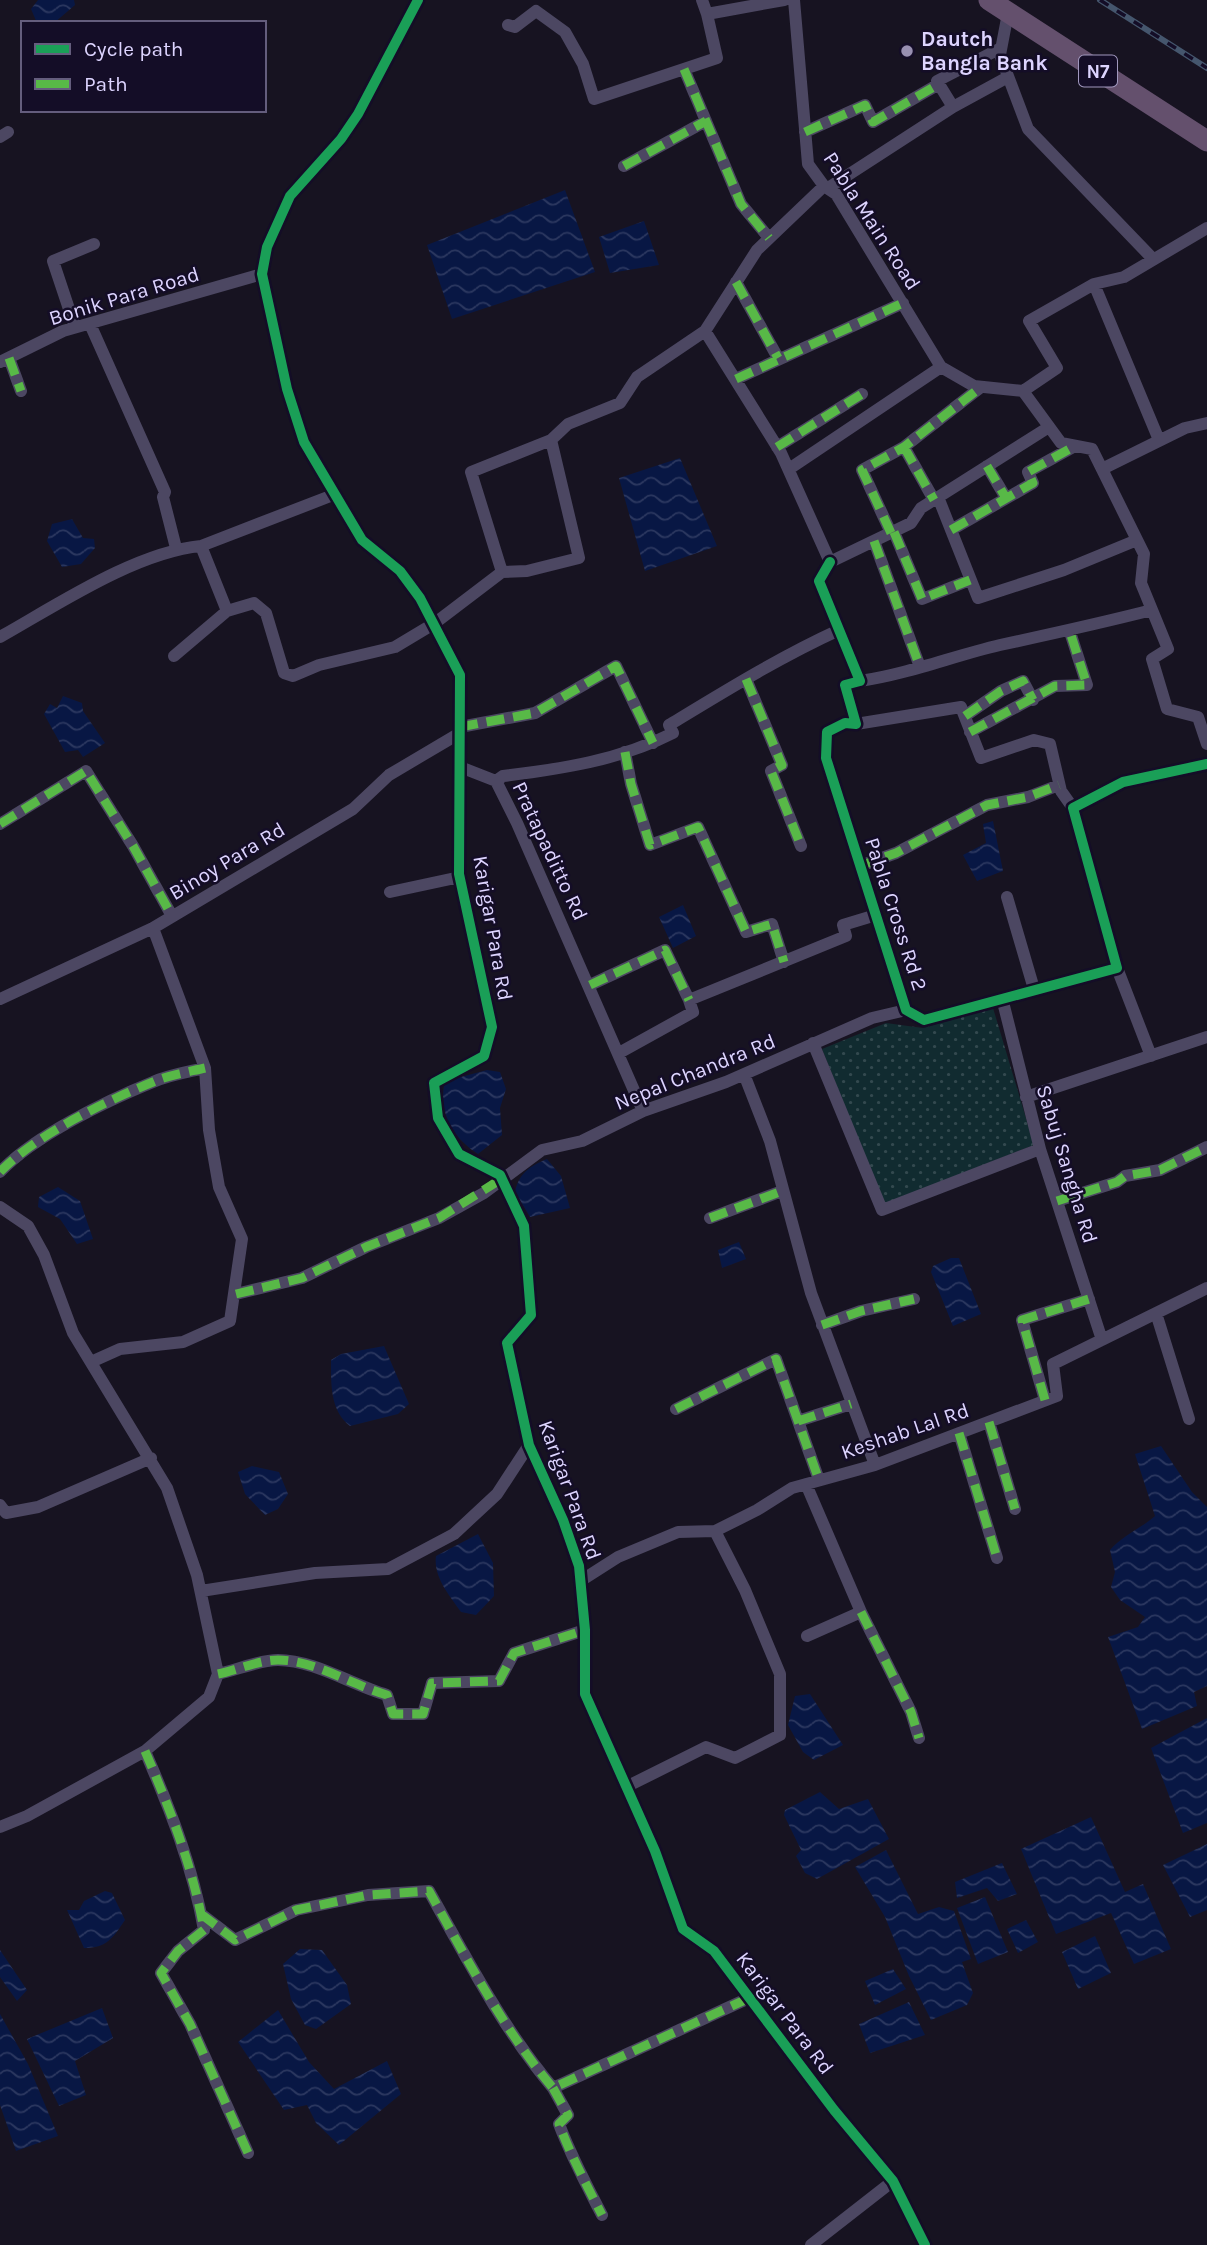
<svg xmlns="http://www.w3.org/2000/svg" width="1207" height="2245" font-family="Karla,sans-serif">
<defs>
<pattern id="green-dots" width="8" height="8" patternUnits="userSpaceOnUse" patternTransform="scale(1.75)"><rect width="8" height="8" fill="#112b30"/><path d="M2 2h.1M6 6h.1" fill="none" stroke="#33494f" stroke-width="1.8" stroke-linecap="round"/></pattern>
<pattern id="water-waves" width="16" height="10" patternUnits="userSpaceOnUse" patternTransform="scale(1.75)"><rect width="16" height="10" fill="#081744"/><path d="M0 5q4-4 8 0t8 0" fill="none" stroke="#2c3860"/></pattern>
</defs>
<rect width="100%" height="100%" fill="#171321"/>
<path fill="url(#green-dots)" d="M993,1008L1034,1145L884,1204L822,1049L886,1023L923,1028Z"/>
<path fill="url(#water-waves)" d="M38,0H74L75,5L54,23H37L31,9Z
M565,190L595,272L452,319L427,245Z
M644,221L659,265L610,273L599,237Z
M680,458L717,546L645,571L619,478Z
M72,519L83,538L94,539L95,548L81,564L62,567L47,541L52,524Z
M63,696L82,703L83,711L105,743L83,757L78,750L65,752L44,714L50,704L57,708Z
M993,821L1003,871L977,881L963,855L986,843L983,824Z
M683,905L696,936L673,948L659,917Z
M487,1070L500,1072L506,1089L500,1108L502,1135L478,1154C454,1139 439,1115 444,1085L457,1078Z
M547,1159L561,1176L570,1208L530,1217L515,1192C519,1173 530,1166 547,1159Z
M58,1187L80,1201L93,1239L77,1244L60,1219L38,1207L39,1197Z
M739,1242L746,1259L722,1268L718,1250Z
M951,1258H959L981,1314L953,1326L931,1272L933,1266Z
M384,1346L409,1404L398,1414L350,1426C330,1411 331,1384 331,1360L341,1354Z
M1161,1446L1192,1492L1207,1507V1686L1194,1692L1197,1706L1142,1729L1108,1637L1138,1627L1145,1617L1120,1600L1111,1587L1115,1572L1110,1550C1122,1536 1140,1529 1155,1516L1135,1454Z
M252,1466L279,1472L288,1494L278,1509L265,1515L245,1494L238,1472Z
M478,1534L493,1563L494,1596L476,1615L461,1612C450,1596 433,1577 436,1556Z
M810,1694L843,1745L814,1760L803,1752L788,1725L795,1696Z
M1207,1718V1823L1183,1833L1151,1748Z
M820,1792L839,1809L868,1799L889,1839L817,1879L805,1873L796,1856L801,1850L784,1815L785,1810Z
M1091,1817L1125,1892L1143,1884L1171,1949L1134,1964L1111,1913L1056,1934L1021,1849Z
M1207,1844V1910L1190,1917L1163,1865Z
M886,1850L918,1914L939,1907L954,1911L971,1959L962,1962L973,1993L967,2005L931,2020L909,1976L885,1917L855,1867Z
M1002,1863L1017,1894L998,1901L987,1888L957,1898L955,1882Z
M105,1891L112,1893L125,1920C113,1938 107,1948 84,1948L67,1910H79L84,1901Z
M985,1897L1008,1952L978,1964L957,1908Z
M1026,1920L1038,1942L1018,1953L1007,1929Z
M1095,1936L1111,1973L1078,1989L1062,1952Z
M300,1949L322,1950L347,1985L351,2004L316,2029L305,2025L291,1999L283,1964Z
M0,1950L27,1990L17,2001L0,1977Z
M893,1969L906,1989L875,2005L865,1981Z
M909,2002L925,2035L870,2053L859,2024Z
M102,2008L113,2038L75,2061L86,2095L59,2106L27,2039Z
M278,2010L309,2062L334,2089L387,2061L401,2094L339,2145L316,2123L307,2105L284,2110L238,2042Z
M0,2014L28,2064L58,2136L16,2151L0,2105Z"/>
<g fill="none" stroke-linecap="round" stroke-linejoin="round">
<path stroke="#4c4762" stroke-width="12" d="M418,0L358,114L341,139L290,196L267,247L262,274L287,389L304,442L362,540L400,571L420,598L460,675L459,874L492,1027L484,1056L434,1083L438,1118L459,1154L500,1175L524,1226L531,1315L507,1343L529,1445L563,1520L579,1566L585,1630V1694L655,1851L683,1929L714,1951L834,2110L893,2181L925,2245
M702,0L707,14
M794,0L808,164L824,186L836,194L941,367L974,386L1023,391
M1008,13L1000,55L1028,129L1153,259
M508,25L515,27L536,11L565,32L583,64L594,99L717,58L707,14L784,0
M684,69L741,204L769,238
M953,107L937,81L1001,48
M805,132L865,105L873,122L939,84
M0,137L8,132
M624,166L706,121
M828,188L953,107L1008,77
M736,282L778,358
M1094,284L1159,440
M90,324L165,492L163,497L176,548
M75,327L53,261L94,244
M705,331L781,453L830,562
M9,358L21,391
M0,362L63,331L262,274
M736,379L903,303
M1023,391L1061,443L1092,449L1144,554L1141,583L1168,649L1152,659L1167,709L1198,717
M1023,391L1057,368L1029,321L1094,284L1124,277L1207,228
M777,447L862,394
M904,447L934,500
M987,466L1006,498
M789,469L941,367
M1102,469L1185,428L1207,423
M938,497L978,598L1064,570L1137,540
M951,530L1033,483L1028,472L1075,446
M894,532L922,599L970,580
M891,533L862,470L904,447L981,387
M874,541L920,667
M201,546L333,495
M830,562L819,581L860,681L845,685L856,724L845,723L827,732L826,758L906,1010L924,1020L1117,968L1073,808L1123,782L1207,764
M830,562L911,523L921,508L1049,427
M502,572L471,472L551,440
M227,611L254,603L266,613L284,673L293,676L319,665L395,647L435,623L502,572L527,571L579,558L551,440L568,424L620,403L637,377L705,331L757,250L824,186
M0,637C57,605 136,552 201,546L227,611L174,656
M746,679L782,765L771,771L801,846
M860,681C908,674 953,656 1000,645C1051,634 1101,623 1152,610
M965,716L1001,691L1023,681L1033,700
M1198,717L1207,744
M856,724L961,707L981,758L1034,740L1050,744L1061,791L1073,808
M460,727L535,713L616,666L653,743
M970,732L1055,686L1087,685L1070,632
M625,752L631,784L650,845L698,827L746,932L772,924L784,962
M460,767L496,781L517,823L643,1111
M496,781L503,776C562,769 620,760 673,733L669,725C725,691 780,657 839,630
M0,824L86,771L133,846L172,916
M860,866L896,853L987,805L1028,797L1059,785
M390,892L460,877
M1007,897L1034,989
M1117,968L1151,1056
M590,985L665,950L689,1000
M1002,998L1040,1149L1102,1340
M0,999L153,928L353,809L389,775L460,733
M813,1043L882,1210L1040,1149
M619,1053L693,1012L689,1000L846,936L843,925L876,915
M744,1074L770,1141L811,1293L875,1465
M1026,1097L1207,1037
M0,1172C34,1136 106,1101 153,1082C169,1075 188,1072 205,1068
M1057,1201L1117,1182L1125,1176L1160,1170L1207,1147
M0,1207L28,1226L44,1255L73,1333L167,1488L197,1575L218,1674L209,1697L145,1751L27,1816L0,1827
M710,1218L782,1191
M236,1294L302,1278L366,1247L439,1218L484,1193L542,1150L582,1141L643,1111L726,1082L872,1018L906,1010
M1156,1313L1189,1419
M822,1325L861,1311L914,1299
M91,1362L120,1349L183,1342L230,1321L242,1239L219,1187L209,1130L205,1068L153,928
M1045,1400L1022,1320L1089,1299
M676,1409L776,1359L819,1480
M798,1421L851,1404
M989,1422L1015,1509
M959,1433L997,1558
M806,1484L861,1612L807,1636
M0,1505L6,1513L38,1507L151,1458
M582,1580L618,1557L678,1532L715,1531L757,1510L792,1488L875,1465L1057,1396L1053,1364L1207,1288
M201,1591L315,1573L388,1569L454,1534L497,1494L529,1445
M861,1612L911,1712L919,1738
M218,1674C237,1670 259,1660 278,1660C314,1660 352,1685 387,1695L393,1714H423L432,1683L499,1681L514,1653L585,1630
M145,1751C170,1809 193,1867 204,1930L178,1951L161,1973L190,2024L248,2153
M626,1787L706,1747L735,1758L780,1735V1674L745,1590L715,1531
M201,1914L235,1940L296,1910L368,1895L429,1891C467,1959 503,2029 553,2088L749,1998
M553,2088L568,2115L559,2124C571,2156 586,2184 602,2215
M811,2245L893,2181"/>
<path stroke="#64506d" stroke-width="21" d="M989,0L1207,141"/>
<g stroke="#45566d" stroke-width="6">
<path id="rail" d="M1100,0L1207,68"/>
</g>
<use href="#rail" stroke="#140d27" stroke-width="3.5" stroke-dasharray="10" stroke-linecap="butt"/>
<path stroke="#58b947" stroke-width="9" stroke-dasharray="18 9" stroke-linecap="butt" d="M684,69L741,204L769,238
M805,132L865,105L873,122L939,84
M624,166L706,121
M736,282L778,358
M9,358L21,391
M736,379L903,303
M777,447L862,394
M904,447L934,500
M987,466L1006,498
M951,530L1033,483L1028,472L1075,446
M894,532L922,599L970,580
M891,533L862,470L904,447L981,387
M874,541L920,667
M746,679L782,765L771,771L801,846
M965,716L1001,691L1023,681L1033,700
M460,727L535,713L616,666L653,743
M970,732L1055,686L1087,685L1070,632
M625,752L631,784L650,845L698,827L746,932L772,924L784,962
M0,824L86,771L133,846L172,916
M860,866L896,853L987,805L1028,797L1059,785
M590,985L665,950L689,1000
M0,1172C34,1136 106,1101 153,1082C169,1075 188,1072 205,1068
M1057,1201L1117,1182L1125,1176L1160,1170L1207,1147
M710,1218L782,1191
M236,1294L302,1278L366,1247L439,1218L503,1178
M822,1325L861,1311L914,1299
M1045,1400L1022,1320L1089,1299
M676,1409L776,1359L819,1480
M798,1421L851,1404
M989,1422L1015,1509
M959,1433L997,1558
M861,1612L911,1712L919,1738
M218,1674C237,1670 259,1660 278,1660C314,1660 352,1685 387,1695L393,1714H423L432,1683L499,1681L514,1653L585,1630
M145,1751C170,1809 193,1867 204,1930L178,1951L161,1973L190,2024L248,2153
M201,1914L235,1940L296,1910L368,1895L429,1891C467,1959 503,2029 553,2088L749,1998
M553,2088L568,2115L559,2124C571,2156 586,2184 602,2215"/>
<g stroke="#140d27" stroke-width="15">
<path id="cycleway" d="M418,0L358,114L341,139L290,196L267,247L262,274L287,389L304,442L362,540L400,571L420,598L460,675L459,874L492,1027L484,1056L434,1083L438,1118L459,1154L500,1175L524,1226L531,1315L507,1343L529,1445L563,1520L579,1566L585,1630V1694L655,1851L683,1929L714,1951L834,2110L893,2181L925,2245
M830,562L819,581L860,681L845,685L856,724L845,723L827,732L826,758L906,1010L924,1020L1117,968L1073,808L1123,782L1207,764"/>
</g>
<use href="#cycleway" stroke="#1a9f57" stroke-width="10"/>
</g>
<circle fill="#9890b1" stroke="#140d27" stroke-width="2.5" cx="907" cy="51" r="7"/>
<g text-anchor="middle" stroke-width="5" stroke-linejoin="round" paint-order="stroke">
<rect fill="#140d27" stroke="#a198be" stroke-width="2" x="1079" y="55.5" width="38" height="31" rx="5"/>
<g font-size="19" font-weight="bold" fill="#ddd4ff">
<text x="1098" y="78">N7</text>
</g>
<g font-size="21" font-weight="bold" fill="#ddd4ff" stroke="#140d27" text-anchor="start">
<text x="921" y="46">Dautch<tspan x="921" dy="24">Bangla Bank</tspan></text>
</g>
<g font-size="21" fill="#ddd4ff" stroke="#140d27">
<text transform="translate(872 221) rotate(57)" y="7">Pabla Main Road</text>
<text transform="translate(124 296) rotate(-17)" y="7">Bonik Para Road</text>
<text transform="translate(550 851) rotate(65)" y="7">Pratapaditto Rd</text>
<text transform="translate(227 861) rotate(-31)" y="7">Binoy Para Rd</text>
<text transform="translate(896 914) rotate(72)" y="7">Pabla Cross Rd 2</text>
<text transform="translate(493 928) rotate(80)" y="7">Karigar Para Rd</text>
<text transform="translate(695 1072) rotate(-22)" y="7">Nepal Chandra Rd</text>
<text transform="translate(1067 1164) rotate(73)" y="7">Sabuj Sangha Rd</text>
<text transform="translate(905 1431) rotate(-19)" y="7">Keshab Lal Rd</text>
<text transform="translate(570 1490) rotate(70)" y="7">Karigar Para Rd</text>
<text transform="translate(785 2013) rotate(53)" y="7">Karigar Para Rd</text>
</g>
</g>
<rect x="21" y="21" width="245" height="91" fill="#140d27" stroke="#645d7d" stroke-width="2"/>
<rect x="35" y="44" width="35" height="10" fill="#1a9f57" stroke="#645d7d" stroke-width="2"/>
<text x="84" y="56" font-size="21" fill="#ddd4ff">Cycle path</text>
<rect x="35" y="79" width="35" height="10" fill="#58b947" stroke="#645d7d" stroke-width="2"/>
<text x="84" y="91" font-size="21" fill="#ddd4ff">Path</text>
</svg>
